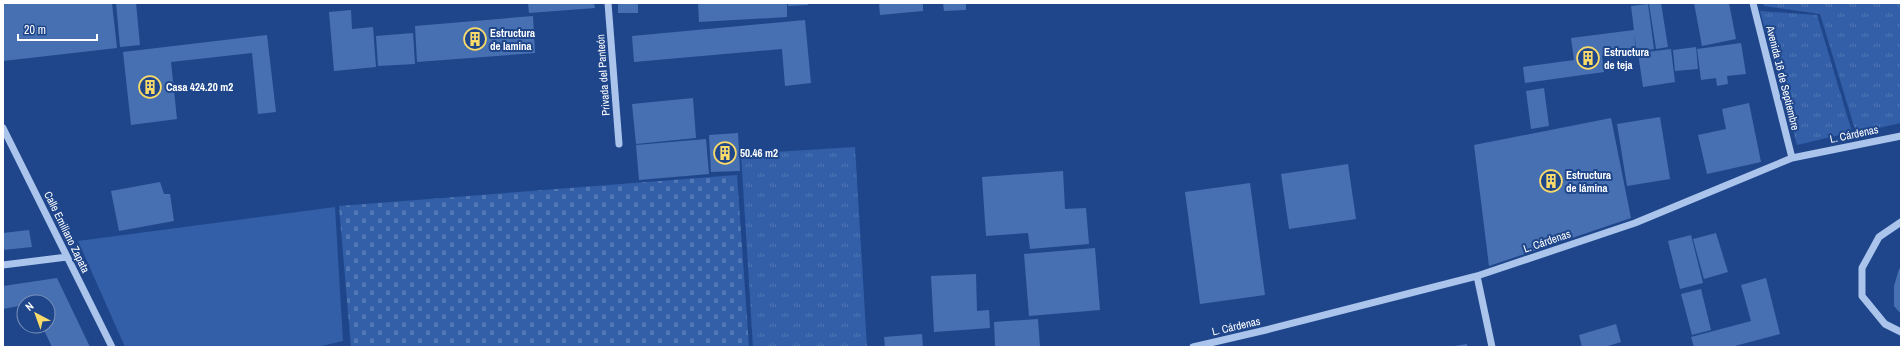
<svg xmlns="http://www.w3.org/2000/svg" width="1904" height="350" font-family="'Archivo Narrow',sans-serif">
<defs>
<pattern id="grass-tufts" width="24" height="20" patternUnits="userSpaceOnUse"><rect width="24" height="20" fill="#325fa8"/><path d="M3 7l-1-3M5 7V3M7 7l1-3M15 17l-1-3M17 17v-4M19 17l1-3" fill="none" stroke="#5177b5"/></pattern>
<pattern id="cemetery-stones" width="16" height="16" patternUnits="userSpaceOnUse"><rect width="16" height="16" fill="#325fa8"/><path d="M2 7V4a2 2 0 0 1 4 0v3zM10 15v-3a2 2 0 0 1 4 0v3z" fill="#5177b5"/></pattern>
</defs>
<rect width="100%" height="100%" fill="#1f468b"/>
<path fill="url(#grass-tufts)" d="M1763,3H1901V123L1856,133L1820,14L1764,6Z
M1760,11L1817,15L1852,132L1797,145Z
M855,147L867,347H753L741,154Z"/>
<path fill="url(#cemetery-stones)" d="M737,175L749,347H351L339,206Z"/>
<path fill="#325fa8" d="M335,207L343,341L317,347H125L78,241Z"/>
<path fill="#4770b2" d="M3,3H112L117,48L3,61Z
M116,3H136L140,45L120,47Z
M528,3H594L595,8L529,13Z
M618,3H638V13H618Z
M698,3H787V17L699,22Z
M788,3H808V5L788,6Z
M879,3H923V11L880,15Z
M943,3H966V10L944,11Z
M1661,3L1668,47L1656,49L1649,4Z
M1694,3H1729L1736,39L1702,46Z
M1648,4L1654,49L1637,52L1634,34L1636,51L1602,56L1604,72L1525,83L1523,67L1574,60L1571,38L1634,30L1631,6Z
M351,10L352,29L373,27L376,67L334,71L329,12Z
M533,16L535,53L417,62L415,26Z
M805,20L811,83L785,86L782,49L634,62L632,36Z
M413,33L415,64L378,66L376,36Z
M267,35L276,112L258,114L252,53L171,62L177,119L131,125L123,52Z
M1741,43L1746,74L1727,76L1728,84L1717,86L1716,78L1701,80L1697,49Z
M1696,47L1698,69L1675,71L1673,50Z
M1671,49L1675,82L1643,87L1638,53Z
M1544,88L1549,126L1531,129L1526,91Z
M693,98L696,138L636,144L632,104Z
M1749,103L1761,162L1707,174L1698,135L1726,129L1722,109Z
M1660,117L1670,179L1627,186L1617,124Z
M1611,118L1631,218L1489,266L1474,145Z
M738,133L740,171L711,172L709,135Z
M706,139L709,174L639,180L636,145Z
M1348,164L1356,219L1289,229L1281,174Z
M1063,171L1065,209L1086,208L1089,244L1030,249L1028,233L986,236L982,177Z
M160,182L164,194H170L174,221L119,231L111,191Z
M1250,183L1265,295L1200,304L1185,192Z
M29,230L32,247L3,250V233Z
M1716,233L1728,272L1704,279L1693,239Z
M1691,235L1703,283L1680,289L1668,241Z
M1095,248L1100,310L1029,316L1024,254Z
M1901,268V314L1894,306V286L1899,269Z
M976,274L977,311L989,310L990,328L934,332L931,276Z
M57,278L90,347H52L42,326H48V302H24V305L3,309V286Z
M1766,278L1780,334L1731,347H1694L1691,337L1751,321L1741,285Z
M1701,289L1711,330L1692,335L1681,294Z
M1038,319L1040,347H995L994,322Z
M1616,324L1621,342L1605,347H1582L1579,335Z
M922,334L923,347H885L884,337Z
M1467,344V347H1454V346Z"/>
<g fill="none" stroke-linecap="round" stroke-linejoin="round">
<path stroke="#abc4ec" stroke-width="7" d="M608,3L619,144
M1753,3L1792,158
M3,128L112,347
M1901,222L1879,237L1862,268V296L1885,324L1901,332
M3,265L67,257
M1477,276L1492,347
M1193,347L1266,330L1477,276L1635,223L1792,158L1901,136"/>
</g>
<defs>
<g id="building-ring" transform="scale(1.15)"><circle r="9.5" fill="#1f468b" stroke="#fadb6a" stroke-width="1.5"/><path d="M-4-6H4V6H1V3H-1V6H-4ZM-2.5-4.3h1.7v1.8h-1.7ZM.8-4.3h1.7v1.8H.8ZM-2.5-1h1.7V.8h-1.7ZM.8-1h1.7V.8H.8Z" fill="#fadb6a"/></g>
</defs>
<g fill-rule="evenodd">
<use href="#building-ring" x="475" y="39"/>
<use href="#building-ring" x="1588" y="58"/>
<use href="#building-ring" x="150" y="87"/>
<use href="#building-ring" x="725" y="153"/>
<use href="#building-ring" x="1551" y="181"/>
</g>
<g text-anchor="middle" stroke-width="4" stroke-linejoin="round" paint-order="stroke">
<g font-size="11" font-weight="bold" fill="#fff" stroke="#1f468b" text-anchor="start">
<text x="490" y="37">Estructura<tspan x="490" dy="13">de lamina</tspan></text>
<text x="1604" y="56">Estructura<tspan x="1604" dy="13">de teja</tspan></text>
<text x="166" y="91">Casa 424.20 m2</text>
<text x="740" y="157">50.46 m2</text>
<text x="1566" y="179">Estructura<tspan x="1566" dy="13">de lámina</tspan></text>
</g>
<g font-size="11" fill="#fff" stroke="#1f468b">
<text transform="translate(603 75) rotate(-94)" y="4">Privada del Panteón</text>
<text transform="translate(1783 78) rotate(76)" y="4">Avenida 16 de Septiembre</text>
<text transform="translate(1854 134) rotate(-12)" y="4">L. Cárdenas</text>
<text transform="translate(67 232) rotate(64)" y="4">Calle Emiliano Zapata</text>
<text transform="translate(1547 241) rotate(-19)" y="4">L. Cárdenas</text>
<text transform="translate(1236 326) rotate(-13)" y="4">L. Cárdenas</text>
</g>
</g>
<rect width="1904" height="350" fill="none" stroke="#ffffff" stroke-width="8"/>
<g transform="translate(36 314) rotate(319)"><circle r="19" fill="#1f468b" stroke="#7990b9"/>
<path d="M0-3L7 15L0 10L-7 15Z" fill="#fadb6a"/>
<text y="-6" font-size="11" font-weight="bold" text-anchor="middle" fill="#ffffff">N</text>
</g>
<path d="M18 34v6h79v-6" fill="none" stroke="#ffffff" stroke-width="2"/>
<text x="24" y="34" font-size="12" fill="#ffffff" stroke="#1f468b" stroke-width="3" paint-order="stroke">20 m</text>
</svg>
